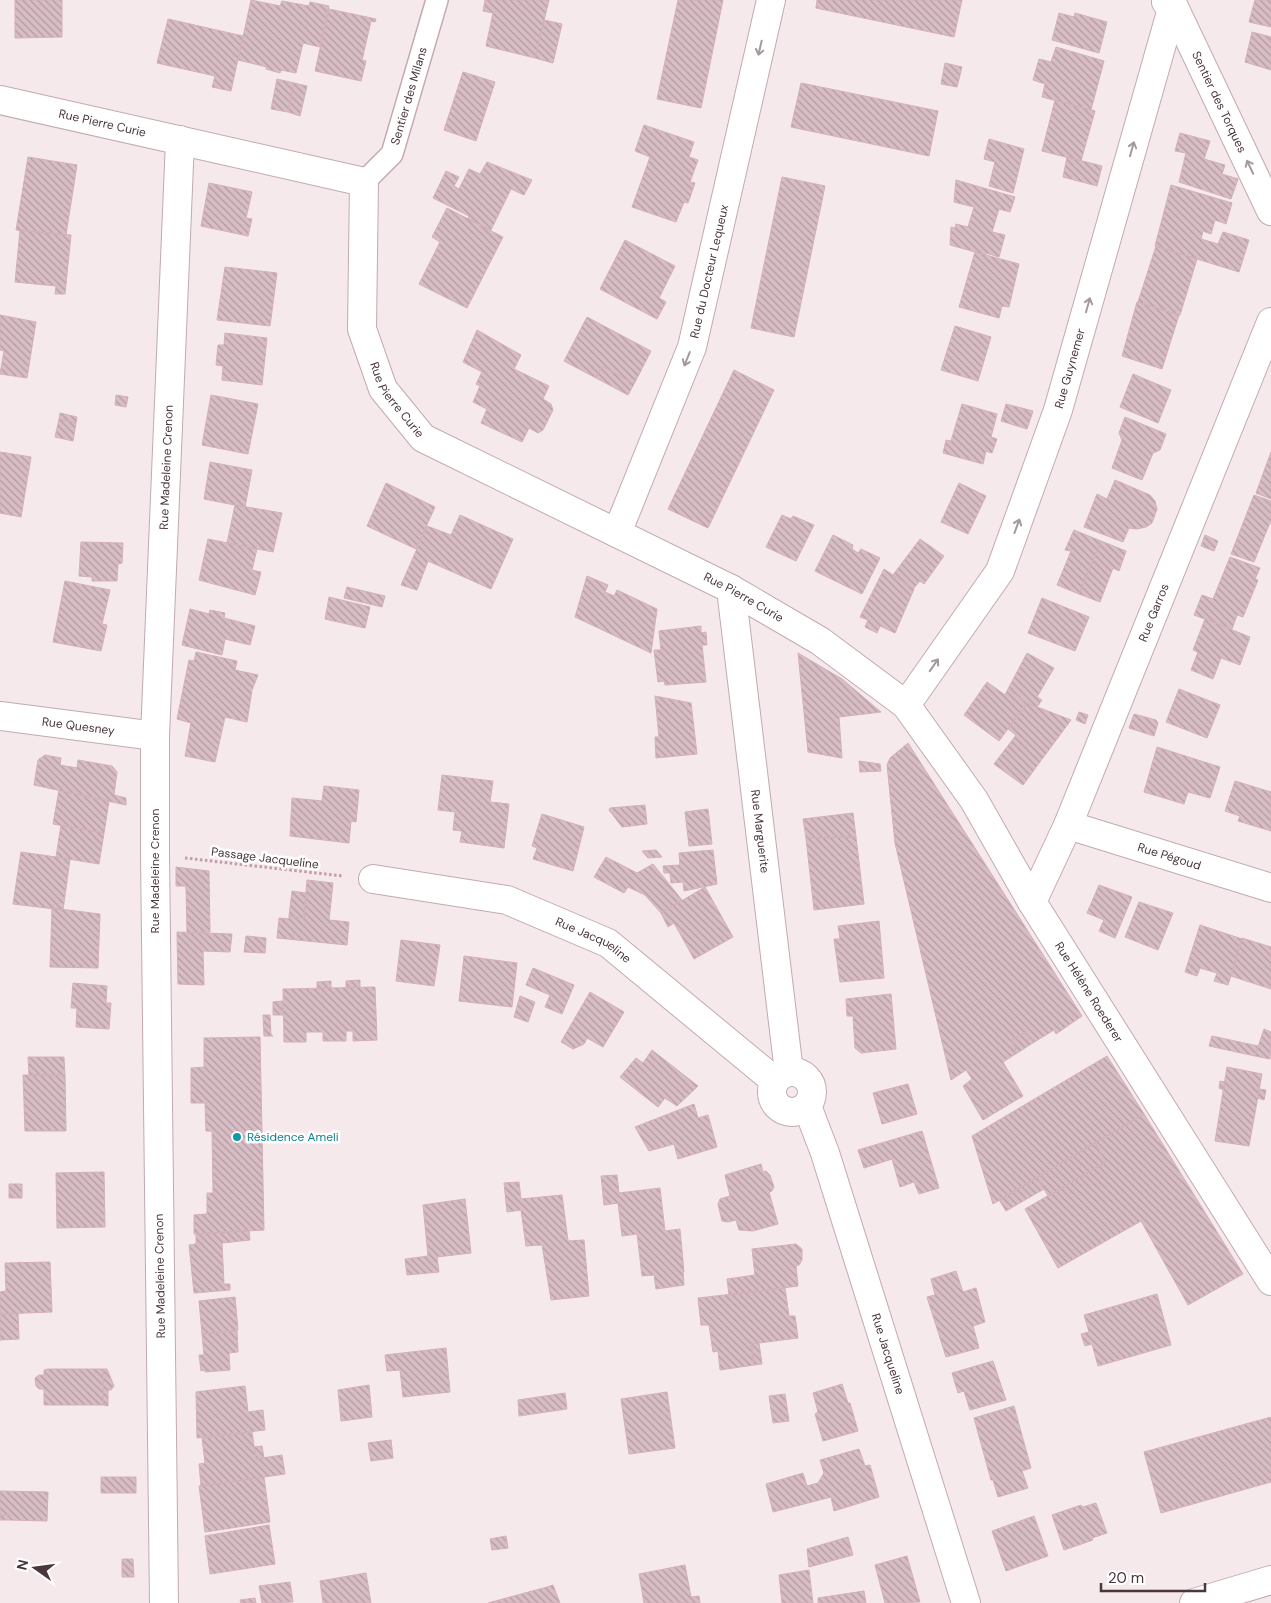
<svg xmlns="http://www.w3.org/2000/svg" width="1271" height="1603" font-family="'DM Sans',sans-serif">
<defs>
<pattern id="building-back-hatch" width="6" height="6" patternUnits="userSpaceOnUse" patternTransform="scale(1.25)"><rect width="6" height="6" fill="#d8bdc5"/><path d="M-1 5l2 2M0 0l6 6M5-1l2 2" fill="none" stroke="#b19aa1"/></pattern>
</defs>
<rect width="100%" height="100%" fill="#f5e9ec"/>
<path fill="url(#building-back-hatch)" stroke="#d3b0bb" d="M15,0H62V37L15,38Z
M251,0L280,6L282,1L309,6L310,2L329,6L320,47L303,43L296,73L281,70L280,73L266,69L267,67L238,60Z
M485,0H549L535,58L486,46L493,13L483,11Z
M678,0H723L701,108L657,99Z
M817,0H962L954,37L816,8Z
M1255,0H1271V27L1249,22Z
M329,9L376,19L375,22L371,21L362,60L366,61L361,81L315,71Z
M1059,13L1074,17L1075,13L1107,22L1099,53L1052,40Z
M168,19L243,36L231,91L212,87L215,76L157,63Z
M544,20L562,24L553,63L535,58Z
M1252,32L1271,37V70L1245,62Z
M1056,47L1104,61L1091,110L1042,97L1045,84L1033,80L1039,59L1051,62Z
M945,63L962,67L957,87L941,84Z
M463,72L495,82L476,141L444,130Z
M277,79L294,83L288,112L271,109Z
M294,83L307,86L300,116L288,112Z
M801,83L938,111L929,156L791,127Z
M1055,100L1095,111L1081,161L1042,151Z
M644,125L694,142L689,157L698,160L690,182L695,183L688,203L684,202L676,222L632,207L650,157L635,151Z
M1180,133L1210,141L1204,159L1225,165L1222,174L1238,179L1231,199L1179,182L1186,153L1175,151Z
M989,139L1024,149L1013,193L989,186L995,162L984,159Z
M28,157L77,165L66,235L16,230Z
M1067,157L1102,166L1097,186L1063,177Z
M487,162L532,180L524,195L511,189L491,230L468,219L469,216L433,198L446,171L459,177L454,186L459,189L469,169L480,174Z
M782,177L825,186L794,337L751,328Z
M956,180L1015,197L1010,212L999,209L992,232L1005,235L999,257L986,253V255L950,245L951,227L955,228L956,224L968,227L974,207L954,202Z
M209,183L252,192L246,218L252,219L248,236L201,226Z
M1171,185L1232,203L1226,224L1215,220L1211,234L1203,231L1201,239L1218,244L1223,232L1249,240L1239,272L1155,246Z
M447,208L503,237L467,308L419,284L440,242L432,237Z
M20,230L71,235L65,294H55L56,286L15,282Z
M625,240L675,266L659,298L666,302L657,319L600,289Z
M1156,246L1197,259L1180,315L1138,302Z
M975,252L1019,264L1009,307L1002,306L999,318L959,307Z
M225,267L277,273L270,326L217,320Z
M1137,302L1179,315L1162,369L1122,356Z
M0,315L36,322L27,378L0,374L4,351L0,350Z
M587,317L651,351L634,384L602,366L596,378L564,361Z
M955,326L991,337L978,381L941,370Z
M477,330L521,355L514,369L549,386L543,399L551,404L553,410L543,430L538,433L529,428L522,442L481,423L487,409L473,402L480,386L476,384L482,372L463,362Z
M225,333L267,338L262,385L222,380L223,366L216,365L218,345H224Z
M602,366L634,384L628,395L596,378Z
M734,370L774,390L708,528L668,509Z
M1133,374L1171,390L1158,423L1120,407Z
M116,395L128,397L126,407L115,405Z
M211,395L258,404L248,454L202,445Z
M962,404L997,414L991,437L997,439L992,453L986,451L983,464L943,453L946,440L951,441Z
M1006,404L1033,411L1027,429L1001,421Z
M60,413L77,417L76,423L59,419Z
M1125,417L1166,434L1160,450L1153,453L1142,480L1112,468L1122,440L1119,433Z
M59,419L76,423L73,441L55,437Z
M0,452L31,457L21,517L0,513Z
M1271,452V499L1256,493Z
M210,462L252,470L245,507L204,499Z
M1115,480L1150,495L1155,501L1157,509L1152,523L1146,527L1137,529L1129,528L1123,542L1084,527L1097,494L1107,499Z
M386,483L435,507L416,549L367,526Z
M959,483L986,496L968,534L941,522Z
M1254,495L1271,501V520L1254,562L1231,554Z
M235,505L282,513L273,552L227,543Z
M460,515L513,539L491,589L428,561L417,590L401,585L427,526L451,535Z
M782,515L791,519L793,516L814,525L796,561L766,547Z
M1074,530L1101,541L1079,594L1057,585L1071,551L1065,550Z
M833,535L853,545L852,549L858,553L861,549L880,558L862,594L815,571Z
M1205,535L1218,541L1214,551L1201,546Z
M208,539L257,549L252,570L261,572L255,595L199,580Z
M920,539L944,556L924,584L920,581L913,589L893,575Z
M1101,541L1126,551L1119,571L1113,568L1100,602L1079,594Z
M81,542L123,543L122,563L118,564L117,581H92V577L79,576Z
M1230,557L1260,568L1255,579L1258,580L1243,617L1237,615L1232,629L1194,615L1202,595L1213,599Z
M884,569L914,589L895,633L880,626L877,633L865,627L868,620L860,617Z
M587,576L608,585L605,592L614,596L617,590L657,609L651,653L575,617Z
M65,581L110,590L102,624L107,625L101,651L53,642Z
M347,587L385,596L382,607L344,598Z
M329,597L370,607L365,628L325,619Z
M1042,598L1089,617L1075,651L1028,633Z
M190,609L209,614L210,610L225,613L224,618L255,626L250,645L225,639L222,655L182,645Z
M1205,619L1250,637L1240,665L1221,658L1213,679L1191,670L1198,652L1193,650Z
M701,626V633L706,632L707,645H702L706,682L665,685L664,681L658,682L654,650H661L659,631Z
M196,652L237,661L235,670L258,675L252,690L247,722L225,717L215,762L185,756L191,723L177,719L189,660L194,661Z
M798,653L842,679L881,712L839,717L842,758L808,752Z
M1027,653L1054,668L1037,697L1042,700L1037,707L1027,703L1008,689Z
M987,682L1005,695L1008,689L1027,703L999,741L964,715Z
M1179,689L1220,705L1207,738L1166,722Z
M655,696L691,703L697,754L656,758L655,737H659Z
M1027,703L1071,720L1023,785L994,764L1016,735L1008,729Z
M1079,712L1088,715L1085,724L1076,720Z
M1134,714L1156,720L1158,723L1154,736L1129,728Z
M908,743L1082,1016L1056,1034L1054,1030L1036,1041L1030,1039L1026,1032L1011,1041L1016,1048L1014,1055L1003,1062L1023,1096L983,1120L963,1086L972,1079L966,1070L951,1080L895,843L887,765L890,758Z
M1157,747L1220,767L1210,798L1188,792L1184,804L1144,792Z
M45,755L61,758L60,765L77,768L78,760L112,766L117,772L114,795L126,798V805L34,785L38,760Z
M859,761L880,764L881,771L860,772Z
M442,775L493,781L490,802L509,804L504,848L460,842L462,831L453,830L455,812L438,810Z
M1235,781L1271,792V831L1238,821L1240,816L1225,811Z
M324,786L359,790L356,822L351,821L349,843L290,836L292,798L322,801Z
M59,790L109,801L104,833L53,824Z
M645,805L647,824L622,827L609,810L610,808Z
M708,809L712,844L689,846L685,812Z
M853,813L856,837L806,838L803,819Z
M542,814L584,827L573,871L533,859L537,848L532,846Z
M61,825L104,833L99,864L56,857Z
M856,837L864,904L814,910L806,838Z
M656,850L662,857L648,858L642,851Z
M713,850L717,884L684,891L683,882L671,883L670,873H664L663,866L680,865L679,853Z
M21,852L70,859L63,910L13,904Z
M606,857L637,873L653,864L682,900L661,913L645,895L628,887L624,893L594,877Z
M176,867L209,871L210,932L187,933L186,886H176Z
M307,880L333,883L329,920L349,922L347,945L277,938L279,918L289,919V916L304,918Z
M1099,885L1132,897L1115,938L1099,931L1104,920L1087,913Z
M705,887L733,937L694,959L674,923L668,927L661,913Z
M292,891L306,893L304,918L289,916Z
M1139,902L1173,913L1158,950L1125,937Z
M52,908L100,914L98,968L50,967Z
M879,921L884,978L840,982L834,939H840L838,926Z
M1200,925L1242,939L1228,985L1214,981L1217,973L1200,968L1197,976L1185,972Z
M177,932L232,934L230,952L203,951L204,985L178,984Z
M246,936L266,938L265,953L244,952Z
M1242,938L1271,947V989L1231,976Z
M401,940L440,945L434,986L396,981Z
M464,956L517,963L512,1007L459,1001Z
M533,968L574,985L562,1014L545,1007L550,995L526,985Z
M360,980V987L346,988V981Z
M331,981V988L317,989V982Z
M73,983L107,986L106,1003H111L109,1029L76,1027L77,1008H71Z
M375,987L377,1040L353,1041V1031H346V1041H323V1032H306V1042H284L283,989Z
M590,992L624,1012L603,1047L587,1038L584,1044L573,1049L561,1042Z
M891,994L896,1049L861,1053L855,1048L853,1016H847L846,999Z
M520,996L535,1002L528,1022L514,1017Z
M283,1001V1015H273V1002Z
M263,1015H270L271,1035L273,1036H264Z
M1264,1029L1271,1032L1270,1059L1255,1056Z
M1026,1032L1030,1039L1036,1041L1014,1055L1016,1048L1011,1041Z
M1212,1036L1258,1046L1255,1056L1209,1046Z
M260,1037L264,1230L194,1234V1215L207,1214V1193H213L212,1131H206L205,1103H191V1068L204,1067V1038Z
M652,1050L698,1086L677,1106L665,1098L658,1107L620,1077L636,1058L643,1063Z
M1107,1056L1144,1114L993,1204L972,1136Z
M28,1057H64L65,1075H29Z
M1227,1067L1262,1074L1249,1146L1215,1141Z
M23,1075H65L66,1131H25Z
M1220,1081L1225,1082L1224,1090L1219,1088Z
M908,1084L917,1114L882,1124L873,1093Z
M1259,1089L1266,1090L1264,1100L1258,1098Z
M694,1104L698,1118L708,1115L717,1147L678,1159L674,1144L649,1151L635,1127Z
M1144,1114L1243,1274L1188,1305L1141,1221L1058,1268L1025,1209L1106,1162L1095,1143Z
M922,1131L939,1188L919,1194L914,1182L900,1187L892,1159L864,1168L858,1150Z
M1095,1143L1106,1162L1048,1196L1037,1177Z
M761,1164L763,1172L766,1171L770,1175L774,1187L772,1191L769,1192L778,1224L753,1231L739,1230L736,1220L728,1222L722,1221L718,1204L720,1199L730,1196L725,1175Z
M104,1172L105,1227L57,1228L56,1173Z
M617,1175L619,1193L660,1188L665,1231L680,1229L684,1272H683L684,1285L656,1289L654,1275L642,1276L637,1234L622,1236L618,1203L604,1205L601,1176Z
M1037,1177L1044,1189L1006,1211L999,1200Z
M519,1182L521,1199L562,1195L568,1241L584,1240L589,1296L551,1300L542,1245L526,1246L521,1210L507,1212L504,1183Z
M9,1184H22V1198H9Z
M465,1199L471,1253L437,1257L439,1272L407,1275L405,1259L428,1256L423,1205Z
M249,1230L250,1240L222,1243L224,1284H230V1290L194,1293L189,1245L196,1244V1234Z
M796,1244L802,1249V1260L799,1265L796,1266L798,1286L729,1295L727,1279L755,1275L752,1249Z
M50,1262L52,1312L0,1314V1292L6,1291L5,1263Z
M956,1271L963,1292L976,1288L985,1322L973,1326L979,1348L946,1357L927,1297L935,1295L931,1279Z
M785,1288L789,1316H795L798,1338L751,1344L754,1365L720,1370L718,1351L713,1352L709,1325H701L698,1298Z
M1157,1294L1171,1345L1098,1366L1092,1344L1085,1346L1081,1334L1089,1332L1084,1315Z
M235,1297L238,1330L202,1334L199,1301Z
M18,1313L19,1339L0,1340V1314Z
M237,1331L238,1352L229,1353L230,1370L205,1372V1370L201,1371L199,1355H204L202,1334Z
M759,1343L762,1364L754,1365L751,1344Z
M446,1348L450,1392L403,1397L400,1370L387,1371L385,1355Z
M993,1361L1006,1400L970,1410L964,1391L958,1393L952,1373Z
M48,1369H103V1405H44V1389H39L36,1386L35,1378L39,1375H44V1370Z
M103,1369H107L114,1386L111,1390H108V1406L103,1405Z
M842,1384L848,1403H850L858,1431L823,1441L815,1414L818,1412L813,1393Z
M369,1385L372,1417L341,1421L338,1390Z
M245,1386L248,1412L263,1410L265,1430L197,1438L196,1392Z
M667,1392L675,1448L629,1454L621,1399Z
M565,1393L567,1409L519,1416L518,1400Z
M785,1394L789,1421L773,1423L769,1396Z
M1014,1406L1031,1468L1022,1471L1028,1488L998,1497L993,1480H991L974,1418Z
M1271,1417V1482L1161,1513L1144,1452Z
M252,1432L256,1459L282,1455L285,1474L201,1486L199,1464L205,1463L202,1438Z
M391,1440L393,1458L371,1461L368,1443Z
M262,1446L264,1458L256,1459L254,1447Z
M859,1449L865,1466L870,1465L879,1497L834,1511L831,1497L773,1512L766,1484L803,1473L807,1486L818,1483L824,1473L820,1460Z
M101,1477H136V1493H101Z
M264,1477L270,1522L205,1532L199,1486Z
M0,1491L48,1492L47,1521L10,1520V1515H0Z
M1096,1503L1107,1533L1092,1538L1093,1540L1064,1550L1052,1515L1081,1505L1083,1507Z
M0,1515H10V1520H0Z
M1034,1516L1048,1556L1006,1571L992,1531Z
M269,1525L275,1564L210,1574L205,1536Z
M506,1536L508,1548L492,1550L490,1539Z
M848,1537L853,1555L809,1567L807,1549Z
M907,1556L920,1602L885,1603L875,1565Z
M122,1559H133L134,1577H122Z
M685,1565L691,1597L699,1596L700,1603H644L639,1574Z
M809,1570L813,1603H782L779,1575Z
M366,1573L371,1603H323L320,1581Z
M290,1582L293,1602L262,1603L259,1586Z
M553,1585L560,1603H488L547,1587Z
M864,1591L866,1603H818V1598Z
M255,1598L256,1603H241L240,1600Z"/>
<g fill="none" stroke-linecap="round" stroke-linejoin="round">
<g stroke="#c2aab0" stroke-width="24">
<g id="pedestrian">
<path id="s1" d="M364,182L392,154L437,0"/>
</g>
</g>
<g stroke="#c2aab0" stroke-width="30">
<g id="minor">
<path id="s2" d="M1166,2L1173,5L1271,211"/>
<path id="s3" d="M0,100L364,182L362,329L383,389L423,438L731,589L820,641L906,705L974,800L1032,902L1271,1281"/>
<path id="s4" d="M617,533L692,347L771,0"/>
<path id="s5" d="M731,589L789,1072"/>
<path id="s6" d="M906,705L1000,571L1058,410L1173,5"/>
<path id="s7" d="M0,716L155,736"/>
<path id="s8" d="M1068,825L1271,888"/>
<path id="s9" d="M373,879L507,900L608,943L775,1081"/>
<path id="s10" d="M1032,902L1068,825L1271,322"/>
<circle cx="792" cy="1092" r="20"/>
<path id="s11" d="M807,1106L825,1153L966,1603"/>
<path id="s12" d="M164,1603L155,854V736L180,140"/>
</g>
</g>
<g stroke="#c2aab0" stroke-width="30">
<path id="tertiary" d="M1194,1603L1271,1580"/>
</g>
<path stroke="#c59ba6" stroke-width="3" stroke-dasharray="2.5 2.5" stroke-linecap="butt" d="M185,858L343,876"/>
<use href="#pedestrian" stroke="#fff" stroke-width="21"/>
<use href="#minor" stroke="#fff" stroke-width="28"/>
<use href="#tertiary" stroke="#fff" stroke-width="28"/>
</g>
<defs><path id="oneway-shaft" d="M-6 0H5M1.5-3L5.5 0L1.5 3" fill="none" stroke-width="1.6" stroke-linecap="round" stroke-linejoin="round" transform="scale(1.25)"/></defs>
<g stroke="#a49a9e">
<use href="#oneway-shaft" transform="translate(760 48) rotate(103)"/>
<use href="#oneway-shaft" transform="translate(1132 149) rotate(-74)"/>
<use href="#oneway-shaft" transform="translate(1250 167) rotate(-115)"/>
<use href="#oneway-shaft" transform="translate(1088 305) rotate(-74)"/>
<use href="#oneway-shaft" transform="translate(687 359) rotate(112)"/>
<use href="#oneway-shaft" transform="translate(1017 526) rotate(-70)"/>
<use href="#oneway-shaft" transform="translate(934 665) rotate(-55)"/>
</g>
<circle fill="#0f9aa8" stroke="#fff" stroke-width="2" cx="237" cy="1137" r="5"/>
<g text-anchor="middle" stroke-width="5" stroke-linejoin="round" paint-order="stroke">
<g font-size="12" fill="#4a363c" stroke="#fff">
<text dy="4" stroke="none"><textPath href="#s1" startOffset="100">Sentier des Milans</textPath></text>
<text dy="4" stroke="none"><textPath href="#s2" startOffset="115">Sentier des Torques</textPath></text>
<text dy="4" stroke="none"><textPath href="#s3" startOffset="105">Rue Pierre Curie</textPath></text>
<text dy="4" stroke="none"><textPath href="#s4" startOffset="278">Rue du Docteur Lequeux</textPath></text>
<text dy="4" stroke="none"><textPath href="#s6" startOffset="378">Rue Guynemer</textPath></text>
<text dy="4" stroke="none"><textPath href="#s3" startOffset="600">Rue Pierre Curie</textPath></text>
<text dy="4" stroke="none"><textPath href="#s12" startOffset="1136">Rue Madeleine Crenon</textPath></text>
<text dy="4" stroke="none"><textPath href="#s3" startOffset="1005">Rue Pierre Curie</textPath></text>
<text dy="4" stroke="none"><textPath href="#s10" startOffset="314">Rue Garros</textPath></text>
<text dy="4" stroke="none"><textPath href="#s7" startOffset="79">Rue Quesney</textPath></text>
<text dy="4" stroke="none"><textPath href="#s5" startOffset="244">Rue Marguerite</textPath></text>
<text dy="4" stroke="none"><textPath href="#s8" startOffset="106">Rue Pégoud</textPath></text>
<text transform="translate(265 858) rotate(7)" y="4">Passage Jacqueline</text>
<text transform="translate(155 871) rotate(-90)" y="4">Rue Madeleine Crenon</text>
<text dy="4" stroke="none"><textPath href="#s9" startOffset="231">Rue Jacqueline</textPath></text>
<text dy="4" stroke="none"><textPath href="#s3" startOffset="1541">Rue Hélène Roederer</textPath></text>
<text transform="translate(160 1276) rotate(-91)" y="4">Rue Madeleine Crenon</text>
<text dy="4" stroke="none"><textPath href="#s11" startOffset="261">Rue Jacqueline</textPath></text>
</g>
<g font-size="12" fill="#0d838f" stroke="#fff" text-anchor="start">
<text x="247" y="1141">Résidence Ameli</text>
</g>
</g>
<g transform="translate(35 1568) rotate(284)" stroke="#ffffff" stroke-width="4" paint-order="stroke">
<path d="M0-4L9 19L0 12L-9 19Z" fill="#4a363c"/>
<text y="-8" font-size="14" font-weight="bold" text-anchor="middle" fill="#4a363c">N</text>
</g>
<path d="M1101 1583v8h104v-8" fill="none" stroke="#4a363c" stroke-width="2.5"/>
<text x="1108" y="1583" font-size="15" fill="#4a363c" stroke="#ffffff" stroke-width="4" paint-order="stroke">20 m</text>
</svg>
